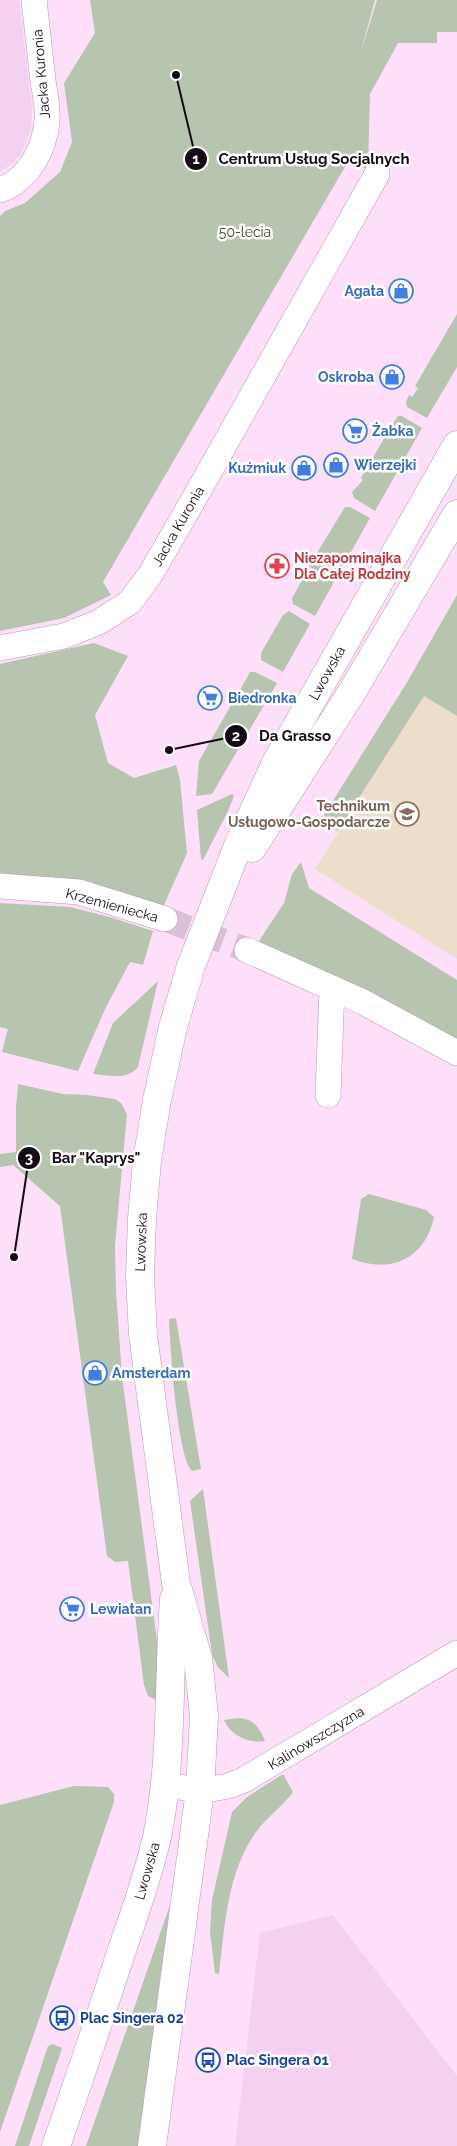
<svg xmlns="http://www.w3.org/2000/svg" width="457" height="2146" font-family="Raleway,sans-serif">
<rect width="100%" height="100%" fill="#fddffa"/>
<path fill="#f4d0f1" d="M0,0H19L32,109L31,129L21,154L0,173Z
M333,1915L457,2076V2146H235L260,1933Z"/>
<path fill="#ecdecb" d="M424,696L457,716V959L315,869Z"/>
<path fill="#b7c4b0" d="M90,0H375L360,55L377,0H457V32H437V43H398L370,94L368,170L349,160L103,582L111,595L64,618L0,631V216L5,211L25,203L60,172L72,142L64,83L95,33Z
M457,314V367L427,418L407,407L406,402L409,395L412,397L418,388L415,386Z
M398,416H402L422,428L375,511L354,498L352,492L363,480L361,478L385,437L388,439L394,430L390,428Z
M345,507H350L370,518L315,616L293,604L292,598L304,577L307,578L313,569L309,566Z
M457,595V716L424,696L338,831L327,824L324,815L406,684Z
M289,611L310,624L283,672L261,660V653L283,615Z
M94,643L128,656L95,715L108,763L134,778L176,765L180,780L187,853L161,912L0,877V664Z
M250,672H255L277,683L212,794L196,796L199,761L234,700L242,705L248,695L240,690Z
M232,794L234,796L228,811L203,860L201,859L197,810Z
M301,862L309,888L457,980V1042L271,951L259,941L284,903L292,874Z
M0,903L70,907L113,918L153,931L143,965L130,962L106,1007L78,1071L2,1052L8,1029L0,1027Z
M158,981L138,1067C127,1081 108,1075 93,1074L113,1023Z
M18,1084L63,1094L87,1095L115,1099L121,1103L127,1114L115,1245L116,1291L122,1376L157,1641L158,1701L148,1696L144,1685L128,1561L115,1562L107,1556L60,1206L13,1165L0,1167V1154L16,1152V1108Z
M369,1194L426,1210L434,1217C425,1259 391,1274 352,1259L361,1199Z
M176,1318L201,1469L192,1471C177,1456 170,1345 169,1319Z
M203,1489L229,1678L217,1666L212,1654L190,1501Z
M238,1718C254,1719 259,1727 265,1741C249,1744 230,1735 224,1720Z
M283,1774L293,1792C282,1807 267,1817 256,1832C227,1873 225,1925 219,1974L215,1973L210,1932L212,1900L232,1812L247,1797Z
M74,1786L108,1787L114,1794V1802L0,2132V1805Z
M170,1905L138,2146H86Z
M53,2044L62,2048L29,2146H15L48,2046Z"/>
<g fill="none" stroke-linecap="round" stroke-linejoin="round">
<path stroke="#dabfd8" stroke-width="25" stroke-dasharray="25 12" stroke-linecap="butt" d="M165,919L247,950"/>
<g stroke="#b69ab4" stroke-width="26">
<path id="minor" d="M0,190C29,180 45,148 47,120C48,107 45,93 43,81C40,54 37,27 34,0
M0,648L64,636L99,622L130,602L150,575L191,504L377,174
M0,886L79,892L165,919
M247,950L363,1002L457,1053
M328,1095L332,988
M165,1784L200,1791L228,1786L242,1781L457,1653"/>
</g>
<g stroke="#b69ab4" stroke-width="29">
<path id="tertiary" d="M252,848L352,692L457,514
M56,2146C78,2083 99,2020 120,1956C133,1917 148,1877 157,1837C173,1758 168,1679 174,1599
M152,2146L200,1791L204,1716L198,1658L176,1583L143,1335L140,1276L142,1218L147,1161L157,1100L173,1027L191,966L240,841L276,763L457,445"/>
</g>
<use href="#minor" stroke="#fff" stroke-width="25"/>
<use href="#tertiary" stroke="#fff" stroke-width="28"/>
</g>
<defs>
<g id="shop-ring" transform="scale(1.25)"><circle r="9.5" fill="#fff" stroke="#3f7fe0" stroke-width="1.5"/><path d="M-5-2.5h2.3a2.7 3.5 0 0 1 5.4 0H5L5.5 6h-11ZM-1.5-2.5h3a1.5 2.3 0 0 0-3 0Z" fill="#3f7fe0"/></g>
<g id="supermarket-ring" transform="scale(1.25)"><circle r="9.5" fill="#fff" stroke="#3f7fe0" stroke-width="1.5"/><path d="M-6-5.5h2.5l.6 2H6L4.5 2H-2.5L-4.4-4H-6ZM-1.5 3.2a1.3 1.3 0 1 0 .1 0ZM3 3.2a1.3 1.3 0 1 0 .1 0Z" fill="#3f7fe0"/></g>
<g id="pharmacy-ring" transform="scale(1.25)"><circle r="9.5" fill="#fff" stroke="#e0444e" stroke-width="1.5"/><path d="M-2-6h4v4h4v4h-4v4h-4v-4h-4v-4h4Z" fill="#e0444e"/></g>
<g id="school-ring" transform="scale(1.25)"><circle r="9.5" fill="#fff" stroke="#8d6e63" stroke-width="1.5"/><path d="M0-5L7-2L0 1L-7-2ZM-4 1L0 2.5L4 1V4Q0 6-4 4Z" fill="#8d6e63"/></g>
<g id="bus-ring" transform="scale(1.25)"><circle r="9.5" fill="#fff" stroke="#1a4fb4" stroke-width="1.5"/><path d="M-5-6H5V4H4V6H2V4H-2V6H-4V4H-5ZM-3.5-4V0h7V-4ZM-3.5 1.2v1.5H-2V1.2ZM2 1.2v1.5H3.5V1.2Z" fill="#1a4fb4"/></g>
</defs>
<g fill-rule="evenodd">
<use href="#shop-ring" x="401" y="291"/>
<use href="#shop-ring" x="392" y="377"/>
<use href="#supermarket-ring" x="355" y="431"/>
<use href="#shop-ring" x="336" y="465"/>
<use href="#shop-ring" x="304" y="468"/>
<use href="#pharmacy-ring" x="277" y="566"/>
<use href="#supermarket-ring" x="210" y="698"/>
<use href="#school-ring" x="407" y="814"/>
<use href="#shop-ring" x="95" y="1373"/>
<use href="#supermarket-ring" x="72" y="1609"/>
<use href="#bus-ring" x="62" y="2018"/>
<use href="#bus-ring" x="208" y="2060"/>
</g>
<g text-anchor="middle" stroke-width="5" stroke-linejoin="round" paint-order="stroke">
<g font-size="14" fill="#140b14" stroke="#fff">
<text transform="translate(41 74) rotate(-95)" y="5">Jacka Kuronia</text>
<text transform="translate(178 526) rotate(-60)" y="5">Jacka Kuronia</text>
<text transform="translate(327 673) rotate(-61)" y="5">Lwowska</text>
<text transform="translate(112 905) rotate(15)" y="5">Krzemieniecka</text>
<text transform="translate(141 1242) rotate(-88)" y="5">Lwowska</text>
<text transform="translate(316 1738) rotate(-31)" y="5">Kalinowszczyzna</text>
<text transform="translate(147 1871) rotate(-74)" y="5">Lwowska</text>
</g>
<g font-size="14" fill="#334b23" stroke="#fff">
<text x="245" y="237">50-lecia</text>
</g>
<g font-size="14" font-weight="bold" fill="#366cbe" stroke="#fff" text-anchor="start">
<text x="384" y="296" text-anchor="end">Agata</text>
<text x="374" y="382" text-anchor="end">Oskroba</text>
<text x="372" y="436">Żabka</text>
<text x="354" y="470">Wierzejki</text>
<text x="286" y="473" text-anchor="end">Kuźmiuk</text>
<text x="228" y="703">Biedronka</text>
<text x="112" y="1378">Amsterdam</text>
<text x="90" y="1614">Lewiatan</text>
</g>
<g font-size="14" font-weight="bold" fill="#be3a42" stroke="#fff" text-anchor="start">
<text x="294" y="563">Niezapominajka<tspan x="294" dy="16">Dla Całej Rodziny</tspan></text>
</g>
<g font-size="14" font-weight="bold" fill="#785e54" stroke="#fff" text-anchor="end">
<text x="390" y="811">Technikum<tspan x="390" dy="16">Usługowo-Gospodarcze</tspan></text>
</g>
<g font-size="14" font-weight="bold" fill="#164399" stroke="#fff" text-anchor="start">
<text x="80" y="2023">Plac Singera 02</text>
<text x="226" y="2065">Plac Singera 01</text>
</g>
</g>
<path fill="none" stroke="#140b14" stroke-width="2" d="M176 75L196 159M169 750L236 736M14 1257L29 1158"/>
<g fill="#140b14" stroke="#fff" stroke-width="2">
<circle cx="176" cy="75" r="5"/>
<circle cx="169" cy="750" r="5"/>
<circle cx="14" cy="1257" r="5"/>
<circle cx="196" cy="159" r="12"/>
<circle cx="236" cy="736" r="12"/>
<circle cx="29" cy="1158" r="12"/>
</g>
<g font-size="15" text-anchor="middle" font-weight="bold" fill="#fff">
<text x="196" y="164">1</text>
<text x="236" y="741">2</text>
<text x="29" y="1163">3</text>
</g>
<g font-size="15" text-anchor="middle" font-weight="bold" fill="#140b14" stroke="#fff" stroke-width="5" stroke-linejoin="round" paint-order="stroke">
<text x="314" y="164">Centrum Usług Socjalnych</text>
<text x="295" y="741">Da Grasso</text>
<text x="96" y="1163">Bar "Kaprys"</text>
</g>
</svg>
